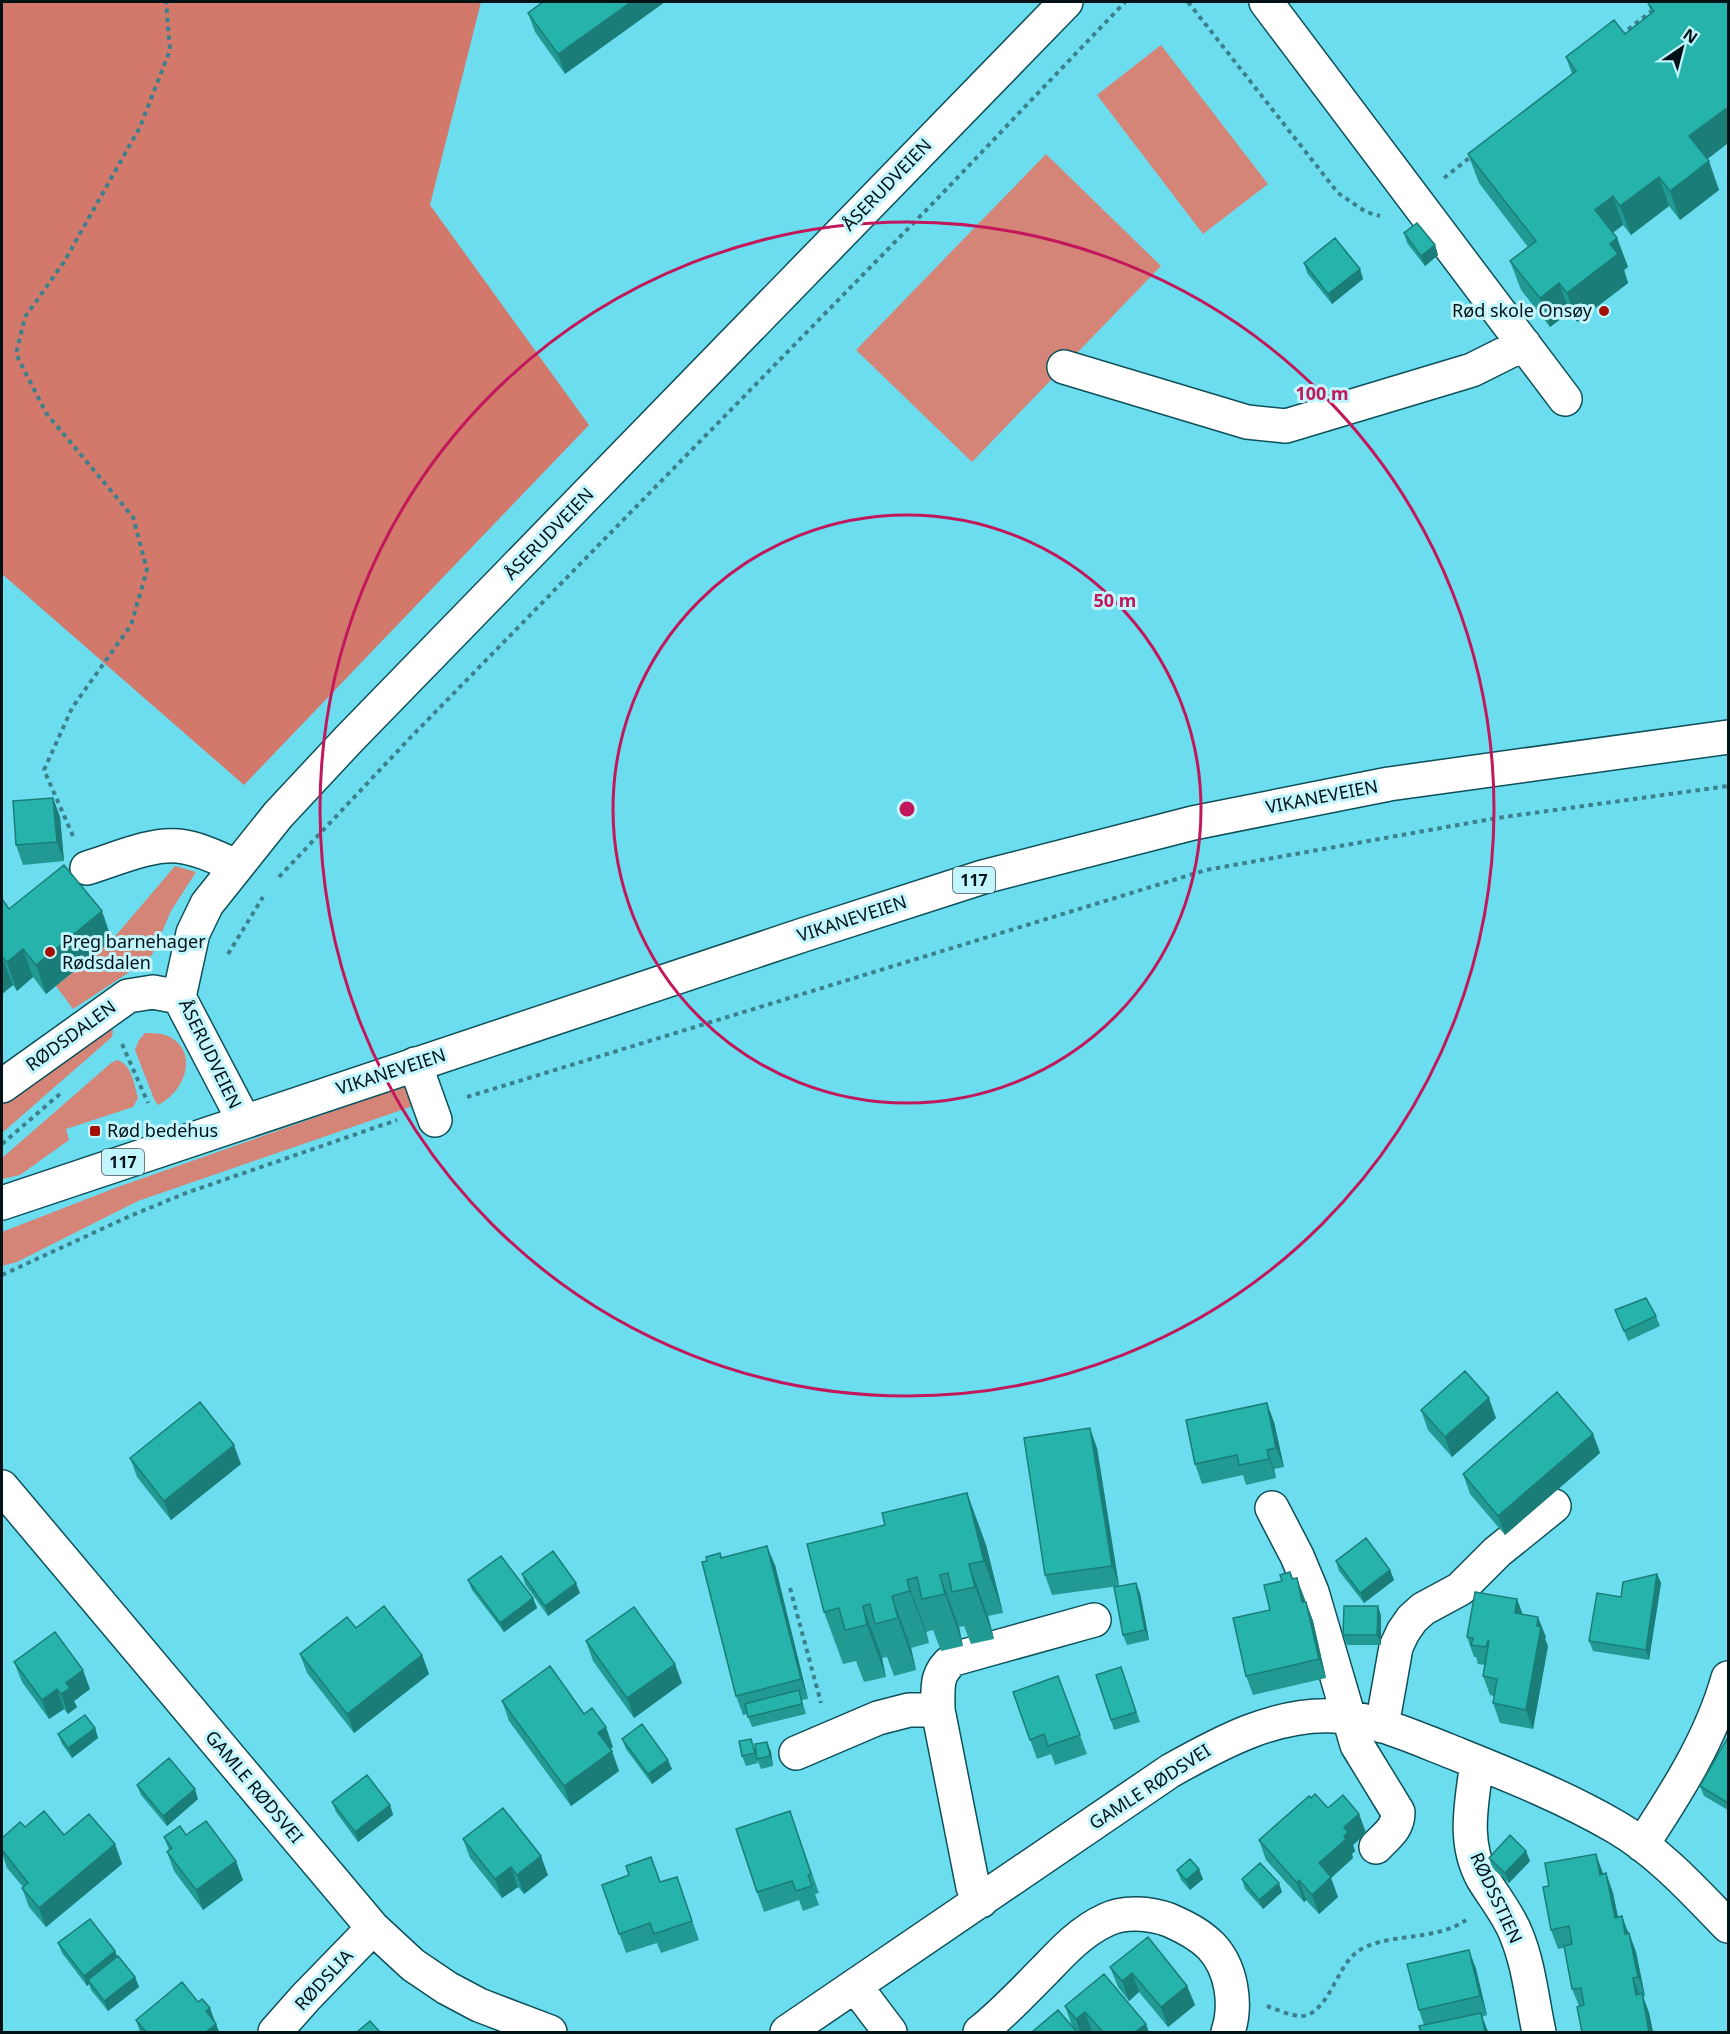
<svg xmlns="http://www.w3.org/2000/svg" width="1730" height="2034" font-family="'Noto Sans',sans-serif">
<rect width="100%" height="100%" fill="#6cddef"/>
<path fill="#d58578" d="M1161,45L1268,184L1203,234L1097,95Z
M1046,154L1161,266L972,462L856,350Z
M175,866L196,872L171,911L152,955L137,967L73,1009L56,986L112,940Z
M99,1030H113L112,1037L2,1133V1101Z
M145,1033C152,1033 162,1033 168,1036C200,1051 185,1092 158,1105L154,1099L135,1050L139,1040Z
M117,1060C132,1064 134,1085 138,1098L133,1107L66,1129L69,1140L20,1175L2,1179V1158L111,1063Z
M405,1086L414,1090L413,1106L138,1201L17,1262L2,1266V1232L115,1188Z"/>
<path fill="#d2796c" d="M2,2H481L430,205L589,425L244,785L2,574Z"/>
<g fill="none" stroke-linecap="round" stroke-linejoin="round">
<g stroke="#0e5059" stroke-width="36">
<path id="minor" d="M1266,2L1565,399
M1064,367L1247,422L1286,426L1472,370L1524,344
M87,868C114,860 151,843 178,846C198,848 218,858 236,866
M415,1064L435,1120
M2,1086L128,996L153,992L179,997
M244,1121L179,997L193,933L207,904L278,815L349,739L1066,2
M2,1487L373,1928L413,1965L447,1988L479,2005L550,2032
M1272,1508L1297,1556L1312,1592L1357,1745L1398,1812C1398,1829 1387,1835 1376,1847
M1382,1726L1396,1647L1403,1632L1412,1619L1423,1609L1460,1589L1497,1552L1554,1506
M796,1753L878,1718L909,1710H938
M1477,1762C1472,1802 1462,1842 1483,1879C1494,1897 1508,1914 1516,1934C1529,1965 1532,2000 1539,2032
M1642,1845C1676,1793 1711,1739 1728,1678
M981,1901L973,1887L938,1710C938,1688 935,1673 954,1659L1094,1620
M856,1987L890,2032
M275,2032L306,1997L373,1928
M787,2032L1170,1771C1218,1744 1276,1712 1335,1716C1374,1719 1411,1736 1447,1750C1504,1773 1563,1796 1616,1827C1659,1852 1694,1891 1728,1926
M980,2032C1004,2013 1024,1991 1046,1969C1064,1950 1082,1931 1106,1920C1124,1911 1150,1913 1169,1920C1185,1927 1199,1934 1211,1946C1232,1968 1237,2005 1228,2032"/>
</g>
<g stroke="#0e5059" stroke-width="36">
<path id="major" d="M2,1203L803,935L983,877L1193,823L1389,784L1728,737"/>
</g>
<path stroke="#3b808c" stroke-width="4" stroke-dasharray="4.5 4.5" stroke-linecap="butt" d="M1188,2L1338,193L1366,212L1380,216
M1621,35L1653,10
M1444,178L1473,155
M73,836L44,770L72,708L131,625L147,570L133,517L46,413L16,354L25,317L64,262L140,127L170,50L166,2
M279,877L409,739L937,199L1125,2
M228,954L263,897
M122,1044L148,1103
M467,1097L1206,870L1497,818L1728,786
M2,1144L61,1093
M2,1275L130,1216L186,1193L397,1120
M790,1588L821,1703
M1267,2006C1278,2010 1291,2016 1302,2016C1328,2014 1337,1966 1357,1952C1384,1932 1436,1942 1466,1920"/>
<use href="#minor" stroke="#fff" stroke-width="33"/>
<use href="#major" stroke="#fff" stroke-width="33"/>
</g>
<path fill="#219a94" d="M543,2L565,74L535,32L528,13Z
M1728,2V143L1707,159L1719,190L1680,220L1669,206L1631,235L1623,225L1613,233L1617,238L1628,267L1624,270L1628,283L1577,322L1570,312L1550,327L1521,290L1510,261L1528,247L1479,183L1468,154L1572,74L1566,57L1625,34L1651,13L1648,3Z
M1404,233L1435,245L1438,255L1425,266L1407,243Z
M1304,263L1360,269L1363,279L1332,304L1307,273Z
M53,798L60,817L64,861L23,865L16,845Z
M2,899L9,909L112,940L46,994L33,977L17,991L13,985L2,994Z
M1615,1310L1656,1316L1660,1326L1628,1341Z
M1421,1410L1496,1418L1452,1457L1428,1430Z
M1274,1422L1284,1467L1274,1469L1276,1478L1246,1485L1243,1475L1202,1484L1195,1464Z
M1593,1434L1600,1453L1505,1535L1470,1494L1463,1474Z
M1097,1448L1119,1586L1052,1595L1045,1575Z
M130,1458L241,1464L171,1520L137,1477Z
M967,1493L986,1545L1003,1613L988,1616L994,1639L971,1644L964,1626L959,1627L963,1646L941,1651L933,1630L926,1632L929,1643L911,1648L916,1670L894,1676L887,1657L882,1658L886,1677L864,1682L856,1661L843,1664L824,1612L885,1525Z
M720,1553L722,1557L775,1565L808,1699L802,1700L806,1714L752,1727L747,1714L743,1715L736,1696L707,1561Z
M1336,1561L1390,1570L1394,1580L1364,1603L1339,1571Z
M1290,1572L1293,1578L1304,1597L1313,1621L1326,1678L1253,1695L1246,1676L1270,1610L1282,1581Z
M522,1574L580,1593L548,1616L525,1584Z
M1657,1574L1661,1583L1649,1660L1593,1651L1589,1641L1621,1597Z
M468,1580L533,1598L537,1608L504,1632L472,1590Z
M1140,1593L1149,1640L1127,1645L1123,1635Z
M1517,1599L1523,1615L1546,1637L1545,1639L1548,1646L1533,1729L1500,1723L1493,1703L1494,1696L1490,1695L1483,1676L1485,1665L1478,1664L1476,1657H1474L1467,1637Z
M1378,1606L1381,1616V1645H1347L1343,1635Z
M356,1628L422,1655L429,1674L354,1733L307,1673L300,1654Z
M586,1641L682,1683L634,1718L593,1661Z
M14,1662L90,1689L74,1701L77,1707L68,1714L64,1709L49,1719L22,1682Z
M1121,1667L1140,1722L1114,1730L1096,1675Z
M1058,1676L1087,1754L1055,1765L1051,1754L1037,1759L1013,1692Z
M502,1701L584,1714L613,1747L610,1749L619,1771L571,1806L509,1721Z
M95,1728L98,1738L72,1758L62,1744L58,1734Z
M1728,1737V1810L1704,1796L1700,1786Z
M622,1739L672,1769L652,1784L626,1749Z
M767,1742L771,1752L773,1766L761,1769L757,1759L758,1763L746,1766L742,1756L755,1748L757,1758Z
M137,1785L198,1799L167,1826L141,1795Z
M1311,1798L1328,1808L1359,1814L1366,1833L1353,1845L1355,1851L1352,1854L1353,1858L1331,1878L1338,1897L1319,1914L1306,1900L1304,1902L1266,1860L1259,1840Z
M332,1802L390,1805L393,1815L358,1842L336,1812Z
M790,1811L819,1893L815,1894L819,1905L803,1911L799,1900L764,1912L757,1892Z
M25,1827L115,1844L122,1864L46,1927L29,1907L22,1888L23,1887L7,1868L2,1853V1838Z
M186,1835L243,1880L203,1910L174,1871L167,1852L169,1850L164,1837Z
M463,1839L548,1875L524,1894L518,1887L502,1898L470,1858Z
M1489,1858L1530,1861L1509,1883L1492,1868Z
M1177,1870L1203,1879L1190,1890L1181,1880Z
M1606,1873L1613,1893L1618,1917L1622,1916L1636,1952L1645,1996L1643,1997L1649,2013L1653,2032H1582L1579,2006L1572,1989L1564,1948L1558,1949L1551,1930L1604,1874Z
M677,1877L699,1940L661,1953L657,1943L626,1953L602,1885L660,1882Z
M1242,1879L1282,1892L1263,1909L1245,1889Z
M58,1943L115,1951L117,1957L135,1977L139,1987L108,2011L91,1990L89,1984L87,1986L62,1953Z
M1469,1950L1476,1969L1487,2015L1482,2017L1488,2032L1424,2025L1419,2010Z
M1110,1967L1187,1986L1195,2005L1168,2027L1139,1992L1129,2001L1118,1987Z
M1065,2006L1149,2032H1093L1092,2031L1090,2032H1078L1072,2026Z
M136,2020L215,2022L219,2032H140Z"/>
<path fill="#1b7d78" d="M631,2H665L565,74L558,54Z
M1727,108L1728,114V143L1700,165L1689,136Z
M1709,161L1719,190L1680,220L1670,191Z
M1659,177L1669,206L1631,235L1620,206Z
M1613,196L1623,225L1605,238L1595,210Z
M1617,238L1628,267L1624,270L1628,283L1577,322L1567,293L1610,244Z
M1435,245L1438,255L1425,266L1421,256Z
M1360,269L1363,279L1332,304L1328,294Z
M1559,283L1570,312L1550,327L1540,298Z
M53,798L60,817L64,861L57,842Z
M102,911L112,940L46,994L36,965Z
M23,949L33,977L17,991L7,962Z
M2,957L13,985L2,994Z
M1489,1398L1496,1418L1452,1457L1445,1437Z
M1267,1403L1274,1422L1284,1467L1276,1448Z
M1090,1428L1097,1448L1119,1586L1112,1566Z
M1593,1434L1600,1453L1505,1535L1498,1516Z
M234,1445L241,1464L171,1520L164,1501Z
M1267,1450L1274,1469L1276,1478L1269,1459Z
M967,1493L986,1545L1003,1613L984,1561Z
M767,1546L775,1565L808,1699L801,1679Z
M969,1564L988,1616L994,1639L975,1587Z
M1390,1570L1394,1580L1364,1603L1360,1593Z
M1657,1574L1661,1583L1649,1660L1646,1650Z
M940,1575L959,1627L963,1646L945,1594Z
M1297,1578L1304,1597L1310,1622L1302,1602Z
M907,1580L926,1632L929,1643L910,1591Z
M576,1583L580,1593L548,1616L545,1606Z
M1136,1583L1140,1593L1149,1640L1145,1630Z
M892,1596L911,1648L916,1670L898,1618Z
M533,1598L537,1608L504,1632L500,1623Z
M1517,1599L1524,1619L1515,1613Z
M1306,1602L1313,1621L1326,1678L1319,1659Z
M863,1606L882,1658L886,1677L867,1625Z
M1378,1606L1381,1616V1645L1377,1635Z
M1538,1617L1546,1637L1545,1639L1548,1646L1533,1729L1526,1710Z
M422,1655L429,1674L354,1733L347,1714Z
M675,1664L682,1683L634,1718L627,1698Z
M83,1670L90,1689L74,1701L77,1707L68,1714L61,1694L66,1683Z
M57,1689L64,1709L49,1719L42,1700Z
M606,1727L613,1747L605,1752L598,1733Z
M95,1728L98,1738L72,1758L68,1748Z
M767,1742L771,1752L773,1766L770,1756Z
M612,1751L619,1771L571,1806L564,1786Z
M668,1760L672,1769L652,1784L648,1774Z
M195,1789L198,1799L167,1826L163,1816Z
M390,1805L393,1815L358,1842L355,1832Z
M1359,1814L1366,1833L1353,1845L1355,1851L1352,1854L1353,1858L1331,1878L1338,1897L1319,1914L1312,1895L1319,1863L1344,1836V1827Z
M115,1844L122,1864L46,1927L39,1908Z
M1526,1851L1530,1861L1509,1883L1505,1873Z
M1596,1854L1603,1873L1607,1894L1600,1875Z
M541,1856L548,1875L524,1894L517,1875Z
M236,1861L243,1880L203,1910L196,1890Z
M511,1867L518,1887L502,1898L495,1879Z
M1199,1869L1203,1879L1190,1890L1186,1880Z
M1606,1873L1613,1893L1622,1937L1615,1918Z
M1299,1880L1306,1900L1304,1902L1297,1883Z
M1279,1883L1282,1892L1263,1909L1259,1900Z
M1622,1916L1629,1936L1625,1934Z
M1629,1933L1636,1952L1645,1996L1638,1977Z
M1469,1950L1476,1969L1487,2015L1480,1996Z
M115,1951L119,1961L88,1980L89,1984L87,1986L84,1976Z
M1132,1973L1139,1992L1129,2001L1122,1981Z
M135,1977L139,1987L108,2011L104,2001Z
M1633,1978L1640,1997L1636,1995Z
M1187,1986L1195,2005L1168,2027L1161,2007Z
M1642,1993L1649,2013L1653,2032H1649Z
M210,2008L219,2032H206V2011Z
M1085,2012L1092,2031L1090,2032H1080L1076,2019Z
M1481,2013L1488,2032H1485Z
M1146,2024L1149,2032H1135Z"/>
<path fill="#26b3ac" stroke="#1b7d78" stroke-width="1.5" d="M543,2H631L558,54L528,13Z
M1649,2H1728V111L1727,108L1689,136L1709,161L1670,191L1659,177L1620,206L1613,196L1595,210L1617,238L1610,244L1618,254L1567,293L1559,283L1540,298L1510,261L1536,241L1468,154L1576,71L1566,57L1614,20L1625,34L1654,11L1648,3Z
M1417,223L1435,245L1421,256L1404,233Z
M1335,238L1360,269L1328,294L1304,263Z
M53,798L57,842L16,845L13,801Z
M64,865L102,911L36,965L23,949L7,962L2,957V958V899L9,909Z
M1646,1298L1656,1316L1624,1331L1615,1310Z
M1465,1371L1489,1398L1445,1437L1421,1410Z
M1557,1392L1593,1434L1498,1516L1463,1474Z
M200,1402L234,1445L164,1501L130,1458Z
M1267,1403L1276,1448L1267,1450L1269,1459L1239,1465L1237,1455L1195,1464L1186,1420Z
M1090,1428L1112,1566L1045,1575L1024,1438Z
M967,1493L984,1561L969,1564L975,1587L952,1592L948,1573L940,1575L945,1594L922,1599L917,1577L907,1580L910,1591L892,1596L898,1618L875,1624L870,1604L863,1606L867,1625L845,1630L839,1608L824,1612L807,1544L885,1525L882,1513Z
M1366,1538L1390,1570L1360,1593L1336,1561Z
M767,1546L801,1679L736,1696L702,1562L707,1561L706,1557L720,1553L721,1558Z
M553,1551L576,1583L545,1606L522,1574Z
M501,1556L533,1598L500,1623L468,1580Z
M1290,1572L1292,1579L1297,1578L1302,1602H1306L1319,1659L1246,1676L1233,1618L1270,1610L1264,1585L1282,1581L1280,1575Z
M1657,1574L1646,1650L1589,1641L1597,1593L1621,1597L1623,1582Z
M1136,1583L1145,1630L1123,1635L1114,1587Z
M1475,1592L1517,1599L1515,1613L1538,1617L1537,1626L1541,1627L1526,1710L1493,1703L1497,1679L1483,1676L1489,1641H1488L1486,1647L1471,1645L1473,1638L1467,1637Z
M384,1606L422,1655L347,1714L300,1654L347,1617L356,1628Z
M1344,1606H1378L1377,1635H1343Z
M634,1607L675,1664L627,1698L586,1641Z
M55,1632L83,1670L66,1683L70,1688L61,1694L57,1689L42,1700L14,1662Z
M550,1666L584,1714L592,1708L606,1727L598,1733L612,1751L564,1786L502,1701Z
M1121,1667L1136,1712L1111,1720L1096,1675Z
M1058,1676L1080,1735L1048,1746L1044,1734L1030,1740L1013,1692Z
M799,1690L802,1704L748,1717L745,1704Z
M85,1715L95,1728L68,1748L58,1734Z
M642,1724L668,1760L648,1774L622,1739Z
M1728,1737V1803L1700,1786Z
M751,1739L755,1753L742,1756L739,1741Z
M767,1742L770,1756L757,1759L755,1744Z
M169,1758L195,1789L163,1816L137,1785Z
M367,1775L390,1805L355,1832L332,1802Z
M1315,1794L1328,1808L1343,1795L1359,1814L1344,1827L1348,1832L1344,1836L1346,1839L1319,1863L1331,1877L1312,1895L1299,1880L1297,1883L1259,1840L1309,1796L1311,1798Z
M503,1808L541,1856L517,1875L511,1867L495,1879L463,1839Z
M44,1811L64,1835L89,1814L115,1844L39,1908L22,1888L28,1883L2,1850V1838L20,1822L25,1827Z
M790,1811L811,1874L808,1875L812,1886L796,1891L792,1881L757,1892L736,1829Z
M206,1821L236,1861L196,1890L167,1852L172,1848L164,1837L180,1826L186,1835Z
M1510,1835L1526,1851L1505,1873L1489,1858Z
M1596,1854L1600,1875L1606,1873L1615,1918L1622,1916L1625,1934L1629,1933L1638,1977L1633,1978L1636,1995L1642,1993L1649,2032H1582L1577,2007L1584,2005L1581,1988L1572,1989L1564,1946L1572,1944L1569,1926L1551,1930L1543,1887L1549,1886L1545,1863Z
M651,1857L660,1882L677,1877L692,1921L654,1934L650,1923L619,1934L602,1885L629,1875L626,1866Z
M1190,1859L1199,1869L1186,1880L1177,1870Z
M1260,1863L1279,1883L1259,1900L1242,1879Z
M90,1919L115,1951L84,1976L58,1943Z
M1148,1937L1187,1986L1161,2007L1132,1973L1122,1981L1110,1967Z
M1469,1950L1480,1996L1419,2010L1407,1964Z
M118,1956L135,1977L104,2001L88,1980Z
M1104,1974L1146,2024L1135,2032H1103L1085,2012L1076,2019L1065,2006Z
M182,1982L198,2002L202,1999L210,2008L206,2011L216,2024L206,2032H146L136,2020Z
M1058,2010L1077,2032H1032Z
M1481,2013L1485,2032H1421L1419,2026Z
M370,2021L380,2032H357Z"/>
<g fill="none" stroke="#c2185b" stroke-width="3">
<circle cx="907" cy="809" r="294"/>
<circle cx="907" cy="809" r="587"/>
</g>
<g fill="#a40f05" stroke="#c2f5fe" stroke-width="2">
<circle cx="1604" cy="311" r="6"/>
<circle cx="50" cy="952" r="6"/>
<rect x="89" y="1125" width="12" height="12" rx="3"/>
</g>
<g text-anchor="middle" stroke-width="6" stroke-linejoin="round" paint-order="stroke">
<g fill="#c2f5fe" stroke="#3a565c" stroke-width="1.5">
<rect x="953" y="867" width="42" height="26" rx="4.5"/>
<rect x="102" y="1149" width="42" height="26" rx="4.5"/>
</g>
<g font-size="16" font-weight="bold" fill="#001216">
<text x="974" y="886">117</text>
<text x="123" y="1168">117</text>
</g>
<g font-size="18" fill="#001216" stroke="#c2f5fe">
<text transform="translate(887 185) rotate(-46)" y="6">ÅSERUDVEIEN</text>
<text transform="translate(549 534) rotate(-46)" y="6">ÅSERUDVEIEN</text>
<text transform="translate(1322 797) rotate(-11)" y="6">VIKANEVEIEN</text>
<text transform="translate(852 919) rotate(-18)" y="6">VIKANEVEIEN</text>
<text transform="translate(71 1036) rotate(-36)" y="6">RØDSDALEN</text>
<text transform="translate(210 1054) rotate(64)" y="6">ÅSERUDVEIEN</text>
<text transform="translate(391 1072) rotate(-18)" y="6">VIKANEVEIEN</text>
<text transform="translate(254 1787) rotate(50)" y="6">GAMLE RØDSVEI</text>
<text transform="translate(1150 1787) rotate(-33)" y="6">GAMLE RØDSVEI</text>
<text transform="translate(1496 1898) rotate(65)" y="6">RØDSSTIEN</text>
<text transform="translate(324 1980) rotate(-47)" y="6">RØDSLIA</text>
</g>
<g font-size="18" fill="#001216" stroke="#c2f5fe" text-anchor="start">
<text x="1592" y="317" text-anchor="end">Rød skole Onsøy</text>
<text x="62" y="948">Preg barnehager<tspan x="62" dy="21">Rødsdalen</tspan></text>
<text x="107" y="1137">Rød bedehus</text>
</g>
</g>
<circle cx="907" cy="809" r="9" fill="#c2185b" stroke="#c2f5fe" stroke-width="3"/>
<g font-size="18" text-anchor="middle" font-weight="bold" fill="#c2185b" stroke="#c2f5fe" stroke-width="6" stroke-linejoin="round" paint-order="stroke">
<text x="1322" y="400">100 m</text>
<text x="1115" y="607">50 m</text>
</g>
<rect width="1730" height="2034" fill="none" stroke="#001216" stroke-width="6"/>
<g transform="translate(1682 48) rotate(35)" stroke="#c2f5fe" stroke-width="4.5" paint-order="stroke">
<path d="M0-4.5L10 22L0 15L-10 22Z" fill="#001216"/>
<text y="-9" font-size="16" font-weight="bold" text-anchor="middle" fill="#001216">N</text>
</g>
</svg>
